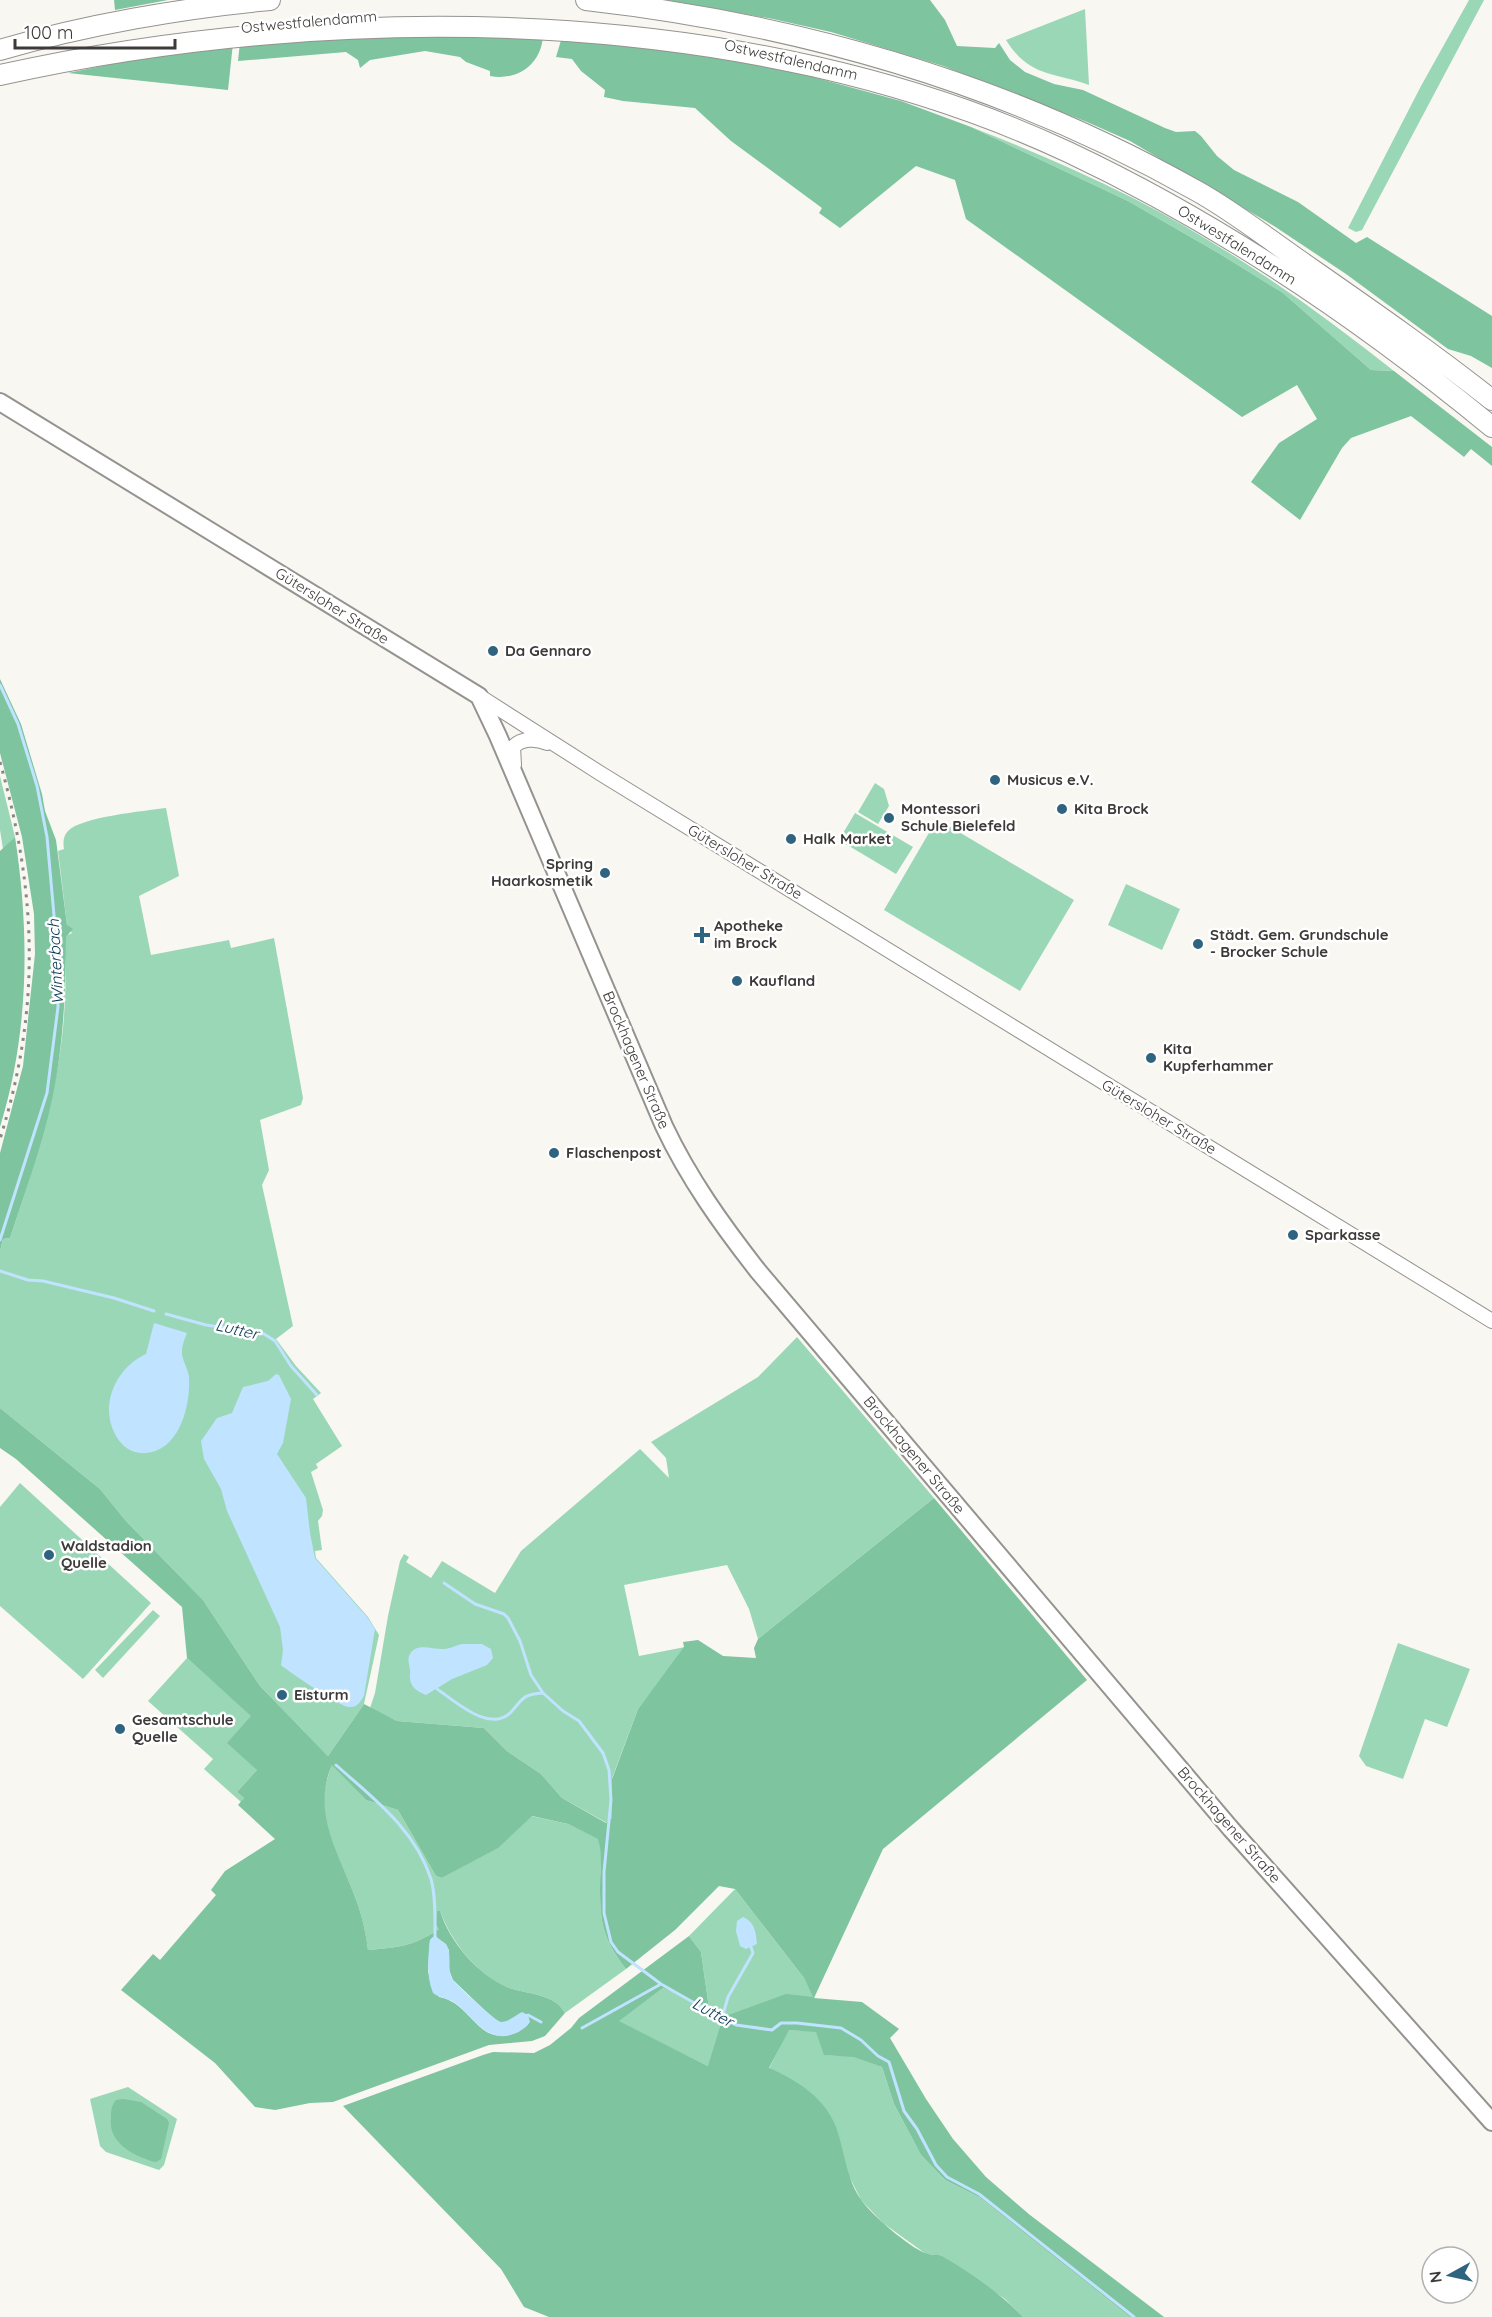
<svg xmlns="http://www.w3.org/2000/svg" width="1492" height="2317" font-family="Quicksand,sans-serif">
<rect width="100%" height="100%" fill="#f9f7f2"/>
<path fill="#9ad7b7" d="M1469,0H1484L1362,230L1356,232L1348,228L1421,86Z
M1085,9L1089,85C1053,72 1029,77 1006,40Z
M971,127C1025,148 1079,171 1131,197C1225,245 1311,305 1394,371L1371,370L1283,293L1220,254L1128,201Z
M0,776L15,837L3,849L0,830Z
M875,783L884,789L889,806L878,824L858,812Z
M166,808L179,876L139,896L151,955L229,940L231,948L274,938L303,1098L301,1105L260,1120L269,1170L262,1185L293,1326L276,1339L296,1366L321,1393L313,1399L342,1446L316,1464L318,1468L311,1472L323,1510L322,1516L318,1521L322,1550L315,1551L316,1558L368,1617L379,1635L364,1704L328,1756L260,1686L203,1600L126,1521L100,1489L0,1408V1251L3,1239L10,1238C32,1172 54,1107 62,1037C66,1004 66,970 66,936L72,933L67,925L58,851L64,849C63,843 63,836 68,831C81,817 144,811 166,808Z
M855,813L913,847L896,874L839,840Z
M937,819L1074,900L1020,991L884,910Z
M1126,884L1180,909L1162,950L1108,925Z
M797,1337L934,1498L758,1639L749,1609L727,1565L624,1585L639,1656L685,1647L638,1709L612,1778V1818L607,1823L562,1798L541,1774L507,1751L484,1728L397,1721L370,1708L375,1693L388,1616L400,1561L404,1554L409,1557L406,1562L431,1578L442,1561L495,1593L521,1551L640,1449L669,1478L666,1458L651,1442L758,1377Z
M20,1483L151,1603L83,1679L0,1606V1507Z
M153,1610L160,1616L103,1678L95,1670Z
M1398,1643L1470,1669L1447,1727L1425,1719L1403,1779L1366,1766L1359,1756Z
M187,1658L252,1716L257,1770L237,1792L244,1798L241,1802L204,1769L213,1759L148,1701Z
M332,1764L366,1800L398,1810L436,1876L442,1878L497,1848L531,1816L568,1824L599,1839C603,1856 600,1869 600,1886C600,1925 603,1938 626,1969L565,2013C555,1993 525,1994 507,1987C476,1974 451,1941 440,1911L439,1929C412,1947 399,1947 368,1950C366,1935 363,1920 358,1905C347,1871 323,1837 324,1800C324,1788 328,1776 332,1764Z
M735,1889L804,1978L814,1998L708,2066L618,2021L663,1988L709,2008L701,1952L689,1936Z
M788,2030L816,2031L825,2055L854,2056L882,2067L894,2104L921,2155L945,2180L979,2197L1130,2317H1023L1005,2299L940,2255L926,2254L883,2223L861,2200L848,2174L835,2126L769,2069Z
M128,2087L177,2119L164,2165L159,2170L106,2152L100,2146L90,2099Z"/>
<path fill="#7dc49f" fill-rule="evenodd" d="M114,0H168L115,10Z
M667,0H930L945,20L957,46L995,48L999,43L1010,60L1025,72L1054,84L1083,90L1165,128L1176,132L1195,131L1201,136L1217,156L1234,170L1298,202L1356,243L1367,237L1492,316V368L1471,356L1448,349L1346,274L1274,226L1130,141L1087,122L943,66L831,32L773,19Z
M355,31L543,36C541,65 517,81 490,76V71L466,62L460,57L425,51L370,60L360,68L358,60L346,52L238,61L240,42Z
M562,37L653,45L780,68L901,101L971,127L1128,201L1220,254L1283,293L1371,370L1394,371L1492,447V466L1471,449L1464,457L1411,416L1351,438L1342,448L1300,520L1251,482L1279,443L1317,419L1297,385L1242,417L966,219L955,180L916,166L840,228L819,213L822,208L731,141L695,108L623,101L604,97L605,90L581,71L572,59L556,57Z
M233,43L228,90L68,73L121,62Z
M0,679L21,724L42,794L45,811L56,840L67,925L73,929L66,937C66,984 64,1031 56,1079C47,1133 27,1186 10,1238L3,1239L0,1251V1153L23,1066L35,954L34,914L22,837L0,753Z
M15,837C30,934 29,1033 0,1127V851Z
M0,1408L100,1489L126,1521L203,1600L260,1686L328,1756L364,1704L397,1721L484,1728L507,1751L541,1774L562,1798L606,1823L612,1818V1779L638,1709L684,1647L683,1642L698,1640L723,1656L756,1658L754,1648L758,1639L934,1498L1087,1680L883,1849L814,1998L862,2002L899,2029L890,2038L926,2099L953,2139L986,2177L1030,2215L1164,2317H1130L979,2197L945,2180L921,2155L894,2104L882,2067L854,2057L824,2055L816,2032L789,2030L769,2068C797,2080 825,2098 836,2127C845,2152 846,2179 862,2201C872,2215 909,2247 925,2253C931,2256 937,2253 942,2256C971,2273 1000,2293 1023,2317H549L524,2307L501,2269L343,2106L483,2055L493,2052L534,2053L550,2045L571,2028L579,2018L689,1936L701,1952L709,2008L663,1988L619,2021L708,2066L723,2017L786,1994L813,1997L804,1978L735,1889L719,1886L675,1930L626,1969C603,1938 600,1925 600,1886C600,1869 603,1856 598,1839L568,1824L532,1816L498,1848L442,1878L436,1876L398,1810L366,1800L332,1765C310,1816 342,1857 358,1905C363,1920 366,1934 368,1950C399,1947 412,1947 439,1929L436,1924L437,1911H440C450,1942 477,1974 507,1987C525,1994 555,1993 565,2013L545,2036L532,2041L489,2045L333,2102L310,2103L275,2110L255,2107L215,2063L121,1990L153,1954L160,1960L216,1895L211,1890L225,1871L275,1839L238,1805L244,1798L237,1792L257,1770L227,1743L251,1716L187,1658L182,1607L16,1459L0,1448ZM435,1936L449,1950V1970L453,1980L497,2022L520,2031C477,2051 474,2003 439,1997L428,1972L430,1940Z
M123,2099L141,2102L167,2119L169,2123L161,2159L156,2162C135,2157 108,2143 111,2119C111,2111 111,2106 116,2100Z"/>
<path fill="#c0e3ff" d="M154,1323L187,1333C185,1338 182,1345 182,1351C181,1359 188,1368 189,1377C191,1407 178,1456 140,1453C129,1452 120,1444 115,1434C99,1404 117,1367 146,1354Z
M276,1374L279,1375L291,1399L283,1443L277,1454L306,1498L310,1533L315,1558L367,1617L375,1629L364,1696C360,1702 357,1708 349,1707C341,1707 289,1672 281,1665L283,1650L280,1627L227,1511L221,1489L204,1459L201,1441L217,1418L232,1413L243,1387L268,1381Z
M462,1644H482L491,1649L493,1658L487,1665L452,1679L426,1695C416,1691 409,1686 410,1675C411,1668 407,1662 409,1656C415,1641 433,1650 444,1649C450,1649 456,1645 462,1644Z
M743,1917C755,1922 756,1933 757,1944L746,1949L740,1946L736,1931L737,1921Z
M435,1935C438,1939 443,1941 446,1944C453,1954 446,1969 453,1980C457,1986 497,2022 501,2022C508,2022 516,2015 522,2012L528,2015L530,2022C527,2027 522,2030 516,2033C489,2045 475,2020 458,2005C450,1998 441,1999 433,1993C426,1976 428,1958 430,1940Z"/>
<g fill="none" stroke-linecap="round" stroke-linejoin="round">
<path stroke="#c0e3ff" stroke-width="3" d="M0,685L18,724L37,786L47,837L57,949L58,1007L47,1093L0,1240
M0,1271L28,1280L43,1281L114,1298L154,1311
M166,1314L206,1325L264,1334L275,1341L291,1366L317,1395
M444,1583L475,1604L504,1614L508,1618L520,1641L531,1675L543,1693L563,1711L579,1721L603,1753L609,1770L611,1800L604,1872V1913L611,1942L618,1952L661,1984L712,2013L736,2025L772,2030L781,2023H797L841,2028L861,2040L878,2056L889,2062L904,2111L917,2129L936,2165L947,2177L979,2194L1134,2317
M437,1689C455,1701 491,1735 512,1711C523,1698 524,1694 543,1693
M336,1765C373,1798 415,1829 431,1879C436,1897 435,1920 435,1939
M526,2016L528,2015L541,2022
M722,2018L728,1997L753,1953L751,1947
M582,2028L661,1984"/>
<g stroke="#95938f" stroke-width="16">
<path id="minor" d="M479,696L603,775L1492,1321
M514,765L513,747C522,738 536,738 547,743"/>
</g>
<g stroke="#95938f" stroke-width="20">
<path id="major" d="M0,402L479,696L498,736L664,1126C689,1179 722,1225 758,1271L1231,1829L1492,2122"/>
</g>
<g stroke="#95938f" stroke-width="22">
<path id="highway" d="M586,0C800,24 1007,84 1195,190C1230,209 1263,235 1296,258C1362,304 1429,350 1492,400
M0,50C84,25 183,8 270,0
M0,75C337,0 750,3 1068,152C1221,224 1362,320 1492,427"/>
</g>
<use href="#minor" stroke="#fff" stroke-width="14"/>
<use href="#major" stroke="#fff" stroke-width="16"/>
<use href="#highway" stroke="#fff" stroke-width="20"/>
<path stroke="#8a8885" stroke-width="3" stroke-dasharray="3 6" stroke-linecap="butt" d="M0,762C37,894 41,1008 0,1139"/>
</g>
<g fill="#2f6480" stroke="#fff" stroke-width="2">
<circle cx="493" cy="651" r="6"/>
<circle cx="995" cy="780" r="6"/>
<circle cx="1062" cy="809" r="6"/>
<circle cx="889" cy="818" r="6"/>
<circle cx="791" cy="839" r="6"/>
<circle cx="605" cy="873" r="6"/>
<path d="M699 926h6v6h6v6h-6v6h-6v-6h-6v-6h6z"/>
<circle cx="1198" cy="944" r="6"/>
<circle cx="737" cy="981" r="6"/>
<circle cx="1151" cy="1058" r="6"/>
<circle cx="554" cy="1153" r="6"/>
<circle cx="1293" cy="1235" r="6"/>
<circle cx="49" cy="1555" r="6"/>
<circle cx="282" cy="1695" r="6"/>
<circle cx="120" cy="1729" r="6"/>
</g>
<g text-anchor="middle" stroke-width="5" stroke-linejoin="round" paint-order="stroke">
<g font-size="15" fill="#3c3b39" stroke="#fff">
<text transform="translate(309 22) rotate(-5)" y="5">Ostwestfalendamm</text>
<text transform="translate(791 60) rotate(13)" y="5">Ostwestfalendamm</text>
<text transform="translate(1237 245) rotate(32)" y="5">Ostwestfalendamm</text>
<text transform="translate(332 606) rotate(32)" y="5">Gütersloher Straße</text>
<text transform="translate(745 862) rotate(31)" y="5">Gütersloher Straße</text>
<text transform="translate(636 1060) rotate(67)" y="5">Brockhagener Straße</text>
<text transform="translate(1159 1117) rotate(31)" y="5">Gütersloher Straße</text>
<text transform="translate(914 1455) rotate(50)" y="5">Brockhagener Straße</text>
<text transform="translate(1229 1825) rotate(49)" y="5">Brockhagener Straße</text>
</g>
<g font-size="15" font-weight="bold" fill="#3c3b39" stroke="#fff" text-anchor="start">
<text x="505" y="656">Da Gennaro</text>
<text x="1007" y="785">Musicus e.V.</text>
<text x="901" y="814">Montessori<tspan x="901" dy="17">Schule Bielefeld</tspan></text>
<text x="1074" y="814">Kita Brock</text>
<text x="803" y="844">Halk Market</text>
<text x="593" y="869" text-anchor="end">Spring<tspan x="593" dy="17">Haarkosmetik</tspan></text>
<text x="714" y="931">Apotheke<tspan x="714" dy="17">im Brock</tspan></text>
<text x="1210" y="940">Städt. Gem. Grundschule<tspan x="1210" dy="17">- Brocker Schule</tspan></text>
<text x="749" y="986">Kaufland</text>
<text x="1163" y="1054">Kita<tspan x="1163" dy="17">Kupferhammer</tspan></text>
<text x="566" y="1158">Flaschenpost</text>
<text x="1305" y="1240">Sparkasse</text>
<text x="61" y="1551">Waldstadion<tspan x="61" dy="17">Quelle</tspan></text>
<text x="294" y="1700">Eisturm</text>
<text x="132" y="1725">Gesamtschule<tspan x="132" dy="17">Quelle</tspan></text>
</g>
<g font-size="16" font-style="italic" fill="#083755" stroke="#fff">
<text transform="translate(55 962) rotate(-93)" y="6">Winterbach</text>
<text transform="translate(237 1329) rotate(13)" y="6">Lutter</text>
<text transform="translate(713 2012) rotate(28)" y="6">Lutter</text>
</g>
</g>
<g transform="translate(1450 2275) rotate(262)"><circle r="28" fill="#ffffff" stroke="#b1b1b0" stroke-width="1.5"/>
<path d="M0-4.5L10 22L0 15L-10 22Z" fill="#2f6480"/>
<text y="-9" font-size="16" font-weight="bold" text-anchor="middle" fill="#3c3b39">N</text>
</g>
<path d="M15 39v9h160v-9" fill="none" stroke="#3c3b39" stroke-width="3"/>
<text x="24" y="39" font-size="18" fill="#3c3b39" stroke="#ffffff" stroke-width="4.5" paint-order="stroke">100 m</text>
</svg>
